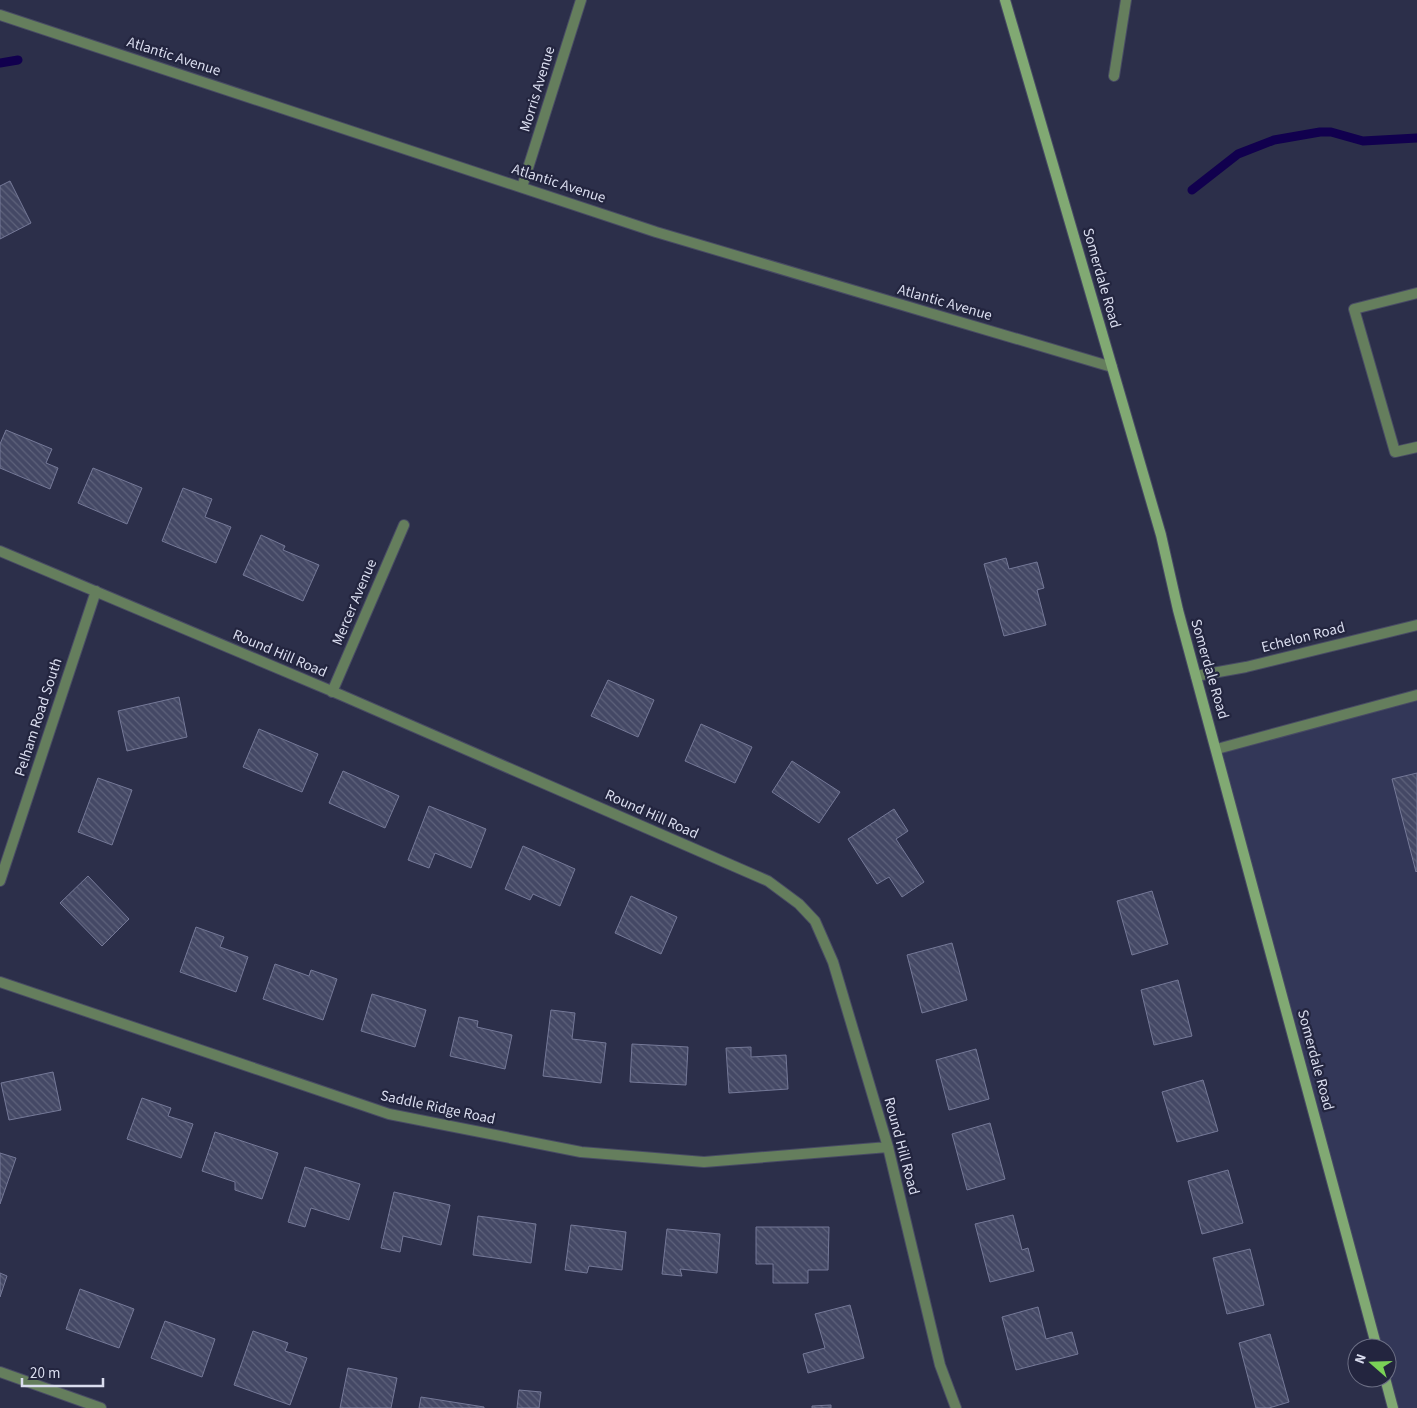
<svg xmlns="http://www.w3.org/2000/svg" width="1417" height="1408" font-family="'Source Sans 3',sans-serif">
<defs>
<pattern id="building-back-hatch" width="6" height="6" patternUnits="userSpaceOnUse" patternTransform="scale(1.25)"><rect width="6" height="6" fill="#444865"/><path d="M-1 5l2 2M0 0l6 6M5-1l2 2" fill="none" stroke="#5e627b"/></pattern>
</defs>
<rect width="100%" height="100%" fill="#2c2f4a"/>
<path fill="#333758" d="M1417,695V1408H1393L1387,1378V1348H1377L1217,749Z"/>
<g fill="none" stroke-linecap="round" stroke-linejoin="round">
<path stroke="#11004e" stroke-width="9" d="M0,63L18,60
M1192,190L1238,154L1274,140L1320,132H1331L1363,141L1417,138"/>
</g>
<path fill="url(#building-back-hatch)" stroke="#757998" d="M10,181L31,223L0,239V186Z
M6,430L52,449L46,463L58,468L50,489L0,468V444Z
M93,468L142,488L127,524L78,503Z
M183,488L212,499L205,517L231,527L216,563L162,541Z
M261,535L285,546L283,550L319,565L303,601L243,575Z
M1006,558L1009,569L1037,562L1044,588L1037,590L1046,625L1004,636L984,564Z
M608,680L654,700L638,737L591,716Z
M179,697L187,737L127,751L118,711Z
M701,724L752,747L735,783L685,761Z
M259,729L318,754L302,792L243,767Z
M792,761L840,792L819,823L772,792Z
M343,771L399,796L385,828L329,803Z
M1417,773V871L1416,872L1392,779Z
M98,778L132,790L112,845L78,832Z
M429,806L486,829L471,868L435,853L429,868L408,860Z
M894,809L908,831L896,839L924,882L902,897L889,877L877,884L848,839Z
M523,846L575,869L560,906L533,894L530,900L505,889Z
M88,876L129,919L102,946L60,903Z
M1152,891L1168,944L1132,955L1117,901Z
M631,896L677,917L661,954L615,933Z
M196,927L224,937L220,947L248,957L236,992L180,972Z
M952,943L967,1000L922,1013L907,955Z
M275,964L309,976L311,970L337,979L323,1020L263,999Z
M1178,980L1192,1036L1154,1045L1141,990Z
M372,994L426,1010L415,1047L361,1031Z
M551,1010L575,1013L572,1039L606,1043L601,1083L543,1076Z
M459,1017L478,1021L477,1027L512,1035L505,1069L450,1056Z
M632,1044L688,1047L686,1085L630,1082Z
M751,1047V1057L786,1055L788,1089L729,1093L726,1048Z
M976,1049L989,1099L949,1110L936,1060Z
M53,1072L61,1110L9,1120L1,1083Z
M1203,1080L1218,1131L1177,1142L1162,1092Z
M142,1098L171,1108L168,1116L193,1124L181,1158L127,1139Z
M990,1123L1005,1179L967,1190L952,1134Z
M215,1132L278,1153L262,1199L235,1190V1182L202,1171Z
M0,1153L16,1158L0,1204Z
M305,1167L360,1184L349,1220L311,1208L305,1227L288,1222Z
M1228,1170L1243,1223L1202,1234L1188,1181Z
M394,1192L450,1205L441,1245L403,1236L400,1252L381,1248Z
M1013,1215L1022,1250L1028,1248L1034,1271L990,1282L975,1224Z
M478,1216L536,1224L531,1263L473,1255Z
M571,1225L626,1232L622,1270L589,1266L587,1273L565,1270Z
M756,1227H829L828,1270H808V1283H773V1264H756Z
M667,1229L720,1234L717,1273L680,1269L682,1276L662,1274Z
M1250,1249L1264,1305L1227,1314L1213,1258Z
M0,1273L7,1276L0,1297Z
M80,1289L134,1309L119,1348L66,1329Z
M850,1305L864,1358L808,1373L803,1354L825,1348L815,1314Z
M1038,1307L1046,1339L1072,1332L1078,1354L1016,1370L1002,1317Z
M165,1321L215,1339L202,1377L151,1358Z
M253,1331L288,1343L285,1351L307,1358L290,1405L234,1385Z
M1270,1334L1289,1402L1269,1408H1256L1239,1343Z
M348,1368L397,1378L391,1408H340Z
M519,1390L541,1392L539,1408H517Z
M421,1397L484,1407V1408H419Z
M831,1405V1408H812V1406Z"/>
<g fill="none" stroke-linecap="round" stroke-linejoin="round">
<g stroke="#484b64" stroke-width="12">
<path id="service" d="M1417,293L1354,309L1395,452L1417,447"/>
</g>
<g stroke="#484b64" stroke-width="12">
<path id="minor" d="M0,15L656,232L1112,367
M1114,76L1126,0
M522,187L581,0
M0,551L341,695L768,881L799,904L815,921L833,962L888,1147L940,1365L956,1408
M332,692L404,525
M0,881L96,591
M0,982L389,1114L581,1152L704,1162L888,1147
M0,1372L101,1408"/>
</g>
<g stroke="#484b64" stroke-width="12">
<path id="tertiary" d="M1196,676L1246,667L1417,625
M1217,749L1417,695"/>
</g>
<g stroke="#484b64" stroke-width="12">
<path id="secondary" d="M1005,0L1161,535L1178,610L1377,1348
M1385,1378L1393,1408"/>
</g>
<use href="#service" stroke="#657e5d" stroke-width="10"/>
<use href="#minor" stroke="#657e5d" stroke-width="10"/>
<use href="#tertiary" stroke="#657e5d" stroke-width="10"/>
<use href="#secondary" stroke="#81a973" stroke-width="10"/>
</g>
<g text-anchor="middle" stroke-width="4.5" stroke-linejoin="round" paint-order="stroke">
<g font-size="15" fill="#daddef" stroke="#23253f">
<text transform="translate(174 56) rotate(18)" y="5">Atlantic Avenue</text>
<text transform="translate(537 89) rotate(-73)" y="5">Morris Avenue</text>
<text transform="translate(559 183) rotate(18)" y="5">Atlantic Avenue</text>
<text transform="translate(1102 278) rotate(74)" y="5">Somerdale Road</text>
<text transform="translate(945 302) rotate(16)" y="5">Atlantic Avenue</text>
<text transform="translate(354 602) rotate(-67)" y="5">Mercer Avenue</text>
<text transform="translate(1303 637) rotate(-14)" y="5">Echelon Road</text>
<text transform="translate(280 653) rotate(23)" y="5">Round Hill Road</text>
<text transform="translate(1210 669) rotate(74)" y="5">Somerdale Road</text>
<text transform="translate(38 717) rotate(-72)" y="5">Pelham Road South</text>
<text transform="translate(652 814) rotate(24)" y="5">Round Hill Road</text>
<text transform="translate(1316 1060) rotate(75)" y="5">Somerdale Road</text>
<text transform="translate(438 1107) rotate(12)" y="5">Saddle Ridge Road</text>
<text transform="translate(902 1146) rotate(75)" y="5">Round Hill Road</text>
</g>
</g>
<g transform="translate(1372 1363) rotate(290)"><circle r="24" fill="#23253f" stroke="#6c6f85"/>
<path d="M0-4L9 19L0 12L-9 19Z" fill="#7ad157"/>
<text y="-8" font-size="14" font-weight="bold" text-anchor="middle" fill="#daddef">N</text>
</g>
<path d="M22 1378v8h81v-8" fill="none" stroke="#daddef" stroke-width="2.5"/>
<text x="30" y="1378" font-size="15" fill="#daddef" stroke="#23253f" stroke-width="4" paint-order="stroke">20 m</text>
</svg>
